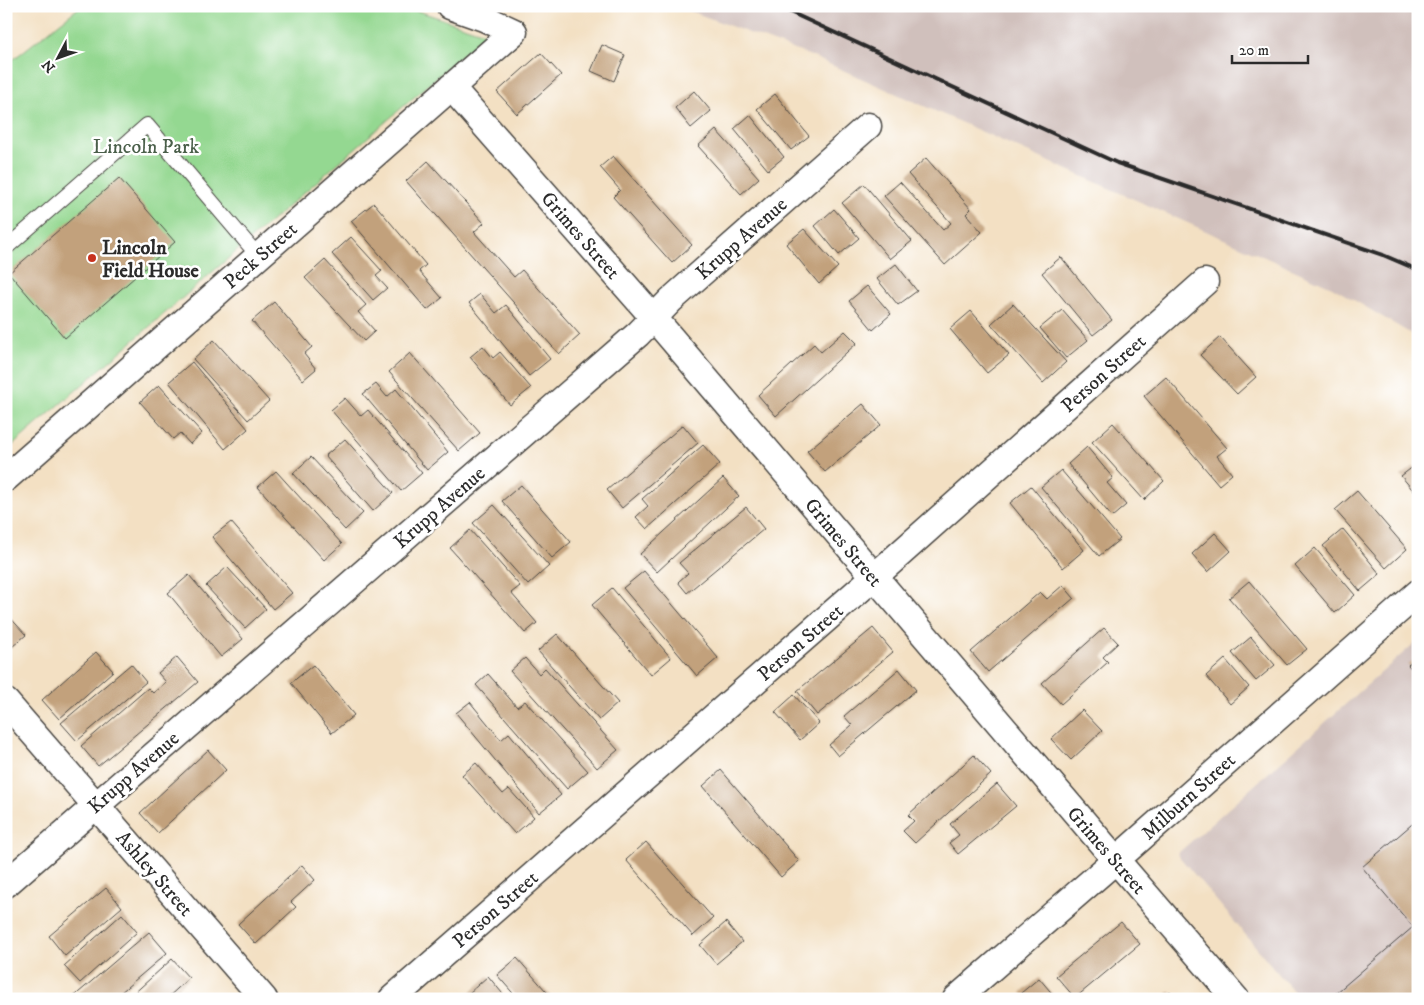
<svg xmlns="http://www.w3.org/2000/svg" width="1424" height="1005" font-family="'IM FELL DW Pica',serif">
<rect width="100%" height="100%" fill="#fff"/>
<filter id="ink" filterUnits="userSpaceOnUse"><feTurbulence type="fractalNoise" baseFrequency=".02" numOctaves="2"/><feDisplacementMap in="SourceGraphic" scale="10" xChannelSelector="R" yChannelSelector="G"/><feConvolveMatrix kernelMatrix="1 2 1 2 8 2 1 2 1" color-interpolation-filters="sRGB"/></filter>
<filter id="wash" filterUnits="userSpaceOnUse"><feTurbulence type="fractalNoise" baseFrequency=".0096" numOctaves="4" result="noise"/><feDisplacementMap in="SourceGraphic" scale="20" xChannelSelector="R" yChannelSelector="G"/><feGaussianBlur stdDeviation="1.12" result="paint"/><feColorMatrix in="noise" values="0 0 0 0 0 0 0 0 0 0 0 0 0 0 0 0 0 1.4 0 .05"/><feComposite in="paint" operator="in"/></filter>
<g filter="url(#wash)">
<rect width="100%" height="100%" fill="#f3e0c3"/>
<path fill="#d0c0bc" d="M677,6H1418V338L1332,287L811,56Z
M1418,640V999H1300L1177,854Z"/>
<path fill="#94d891" stroke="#60825e" d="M81,6H403L487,34L6,451V65Z"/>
<g id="blocks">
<path fill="#c2a17c" d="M602,45L625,55L614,81L591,71Z
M541,53L561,75L517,114L497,92Z
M694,91L711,111L691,128L675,108Z
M775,94L809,136L791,150L757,109Z
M750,115L784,157L768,170L734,129Z
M716,130L759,178L741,194L698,146Z
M613,156L692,245L672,263L613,197L620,190L600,167Z
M926,158L971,209L966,214L982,232L945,265L884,196L900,182L943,230L951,223L908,174Z
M428,161L484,223L474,232L514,277L522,270L580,335L559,354L406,181Z
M119,178L175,242L65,338L9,273Z
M864,184L912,241L890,259L842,203Z
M374,203L426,265L419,271L442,298L427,310L351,221Z
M834,209L859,238L839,255L815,226Z
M804,229L838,267L819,284L786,244Z
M351,237L382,271L376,276L387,288L373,300L332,254Z
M1061,257L1112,320L1093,335L1042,273Z
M325,260L366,305L358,312L375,331L364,341L305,278Z
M896,264L917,291L898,305L877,279Z
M867,286L891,314L873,330L849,301Z
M480,294L496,313L506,305L550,359L529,376L469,303Z
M274,302L312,347L304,354L316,369L303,380L252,321Z
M1013,304L1066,362L1043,383L991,324Z
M1062,310L1088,340L1066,358L1040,328Z
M971,311L1009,355L987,373L950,329Z
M845,331L857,343L776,416L758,395L814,344L821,352Z
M1220,337L1256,377L1237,394L1200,355Z
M214,340L269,401L248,420L193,359Z
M483,346L493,358L500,352L531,388L510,405L470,357Z
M410,353L480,433L459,451L389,372Z
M192,362L248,429L225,449L169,382Z
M1166,377L1227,448L1217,456L1232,474L1219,485L1144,396Z
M376,384L387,397L396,389L448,452L427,470L363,394Z
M159,385L202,433L190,444L180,433L173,439L140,402Z
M345,398L361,416L368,410L422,473L401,491L331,410Z
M863,404L881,425L825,472L807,451Z
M1113,423L1164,481L1144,500L1092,442Z
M683,425L698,443L622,508L607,490Z
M345,439L393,493L373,511L325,456Z
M703,445L720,464L647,529L636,517L648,506L642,499Z
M1087,447L1113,478L1107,483L1126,505L1112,517L1068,464Z
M311,457L363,513L345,530L293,473Z
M1414,466L1418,470V496L1401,476Z
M1061,470L1120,539L1099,556L1041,487Z
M276,471L342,544L324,560L258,487Z
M723,478L739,496L657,572L640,554Z
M521,485L571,542L552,558L502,501Z
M1031,486L1084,550L1063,568L1010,503Z
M1357,491L1407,549L1386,568L1335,510Z
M494,505L549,566L528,585L473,523Z
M746,507L764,529L687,593L678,582L688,573L679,563Z
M231,522L292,593L273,609L212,537Z
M1343,529L1380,574L1360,591L1323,546Z
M470,530L520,586L511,593L537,623L525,633L450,548Z
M1215,533L1231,551L1208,572L1192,554Z
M1315,548L1355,595L1335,613L1295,566Z
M227,567L266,609L245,628L206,586Z
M644,571L718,658L697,676L623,588Z
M189,575L243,639L221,657L168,593Z
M1249,581L1307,649L1287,665L1229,598Z
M1063,585L1074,598L988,672L971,652L1040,592L1047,599Z
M612,588L671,658L651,675L592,605Z
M6,613L26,635L6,652Z
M873,628L893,652L817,715L797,691Z
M1104,628L1118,643L1103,657L1108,662L1061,704L1042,683Z
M557,634L618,703L599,720L538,651Z
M1251,637L1275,665L1256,681L1232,653Z
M96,652L113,671L59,719L42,700Z
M1418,656V676L1408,665Z
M177,657L198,682L98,766L81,746L148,688L153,693L166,682L158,673Z
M525,658L539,674L545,668L618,750L597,768L510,671Z
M1225,659L1249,687L1230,704L1206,676Z
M131,664L146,682L77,741L61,723Z
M313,665L354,715L332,733L291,683Z
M899,669L916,690L838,756L829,745L852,725L844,716Z
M488,674L517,707L525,701L588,771L567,789L476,685Z
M794,695L819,723L800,740L775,712Z
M470,702L501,740L509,733L561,795L539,813L456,713Z
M1082,710L1102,731L1071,760L1051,739Z
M208,750L226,770L158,833L140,813Z
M974,755L991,774L915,843L903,831L914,821L908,815Z
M476,763L503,794L509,789L534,817L515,834L462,775Z
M721,770L799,861L781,877L703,786Z
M997,784L1016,806L958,854L949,843L959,835L950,824Z
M1418,819V999H1329L1413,927L1362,867Z
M646,842L713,918L693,936L626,860Z
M302,865L315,880L291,902L296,907L256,944L238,924Z
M106,888L122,907L65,956L49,936Z
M122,914L137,932L80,983L64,966Z
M726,922L742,942L716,964L700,945Z
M1121,922L1140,944L1075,998L1056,976Z
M149,932L167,953L113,999H71Z
M517,958L553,999H518L497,975Z
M172,959L189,978L166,999H132L130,997Z
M488,976L507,999H472L468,994Z
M1039,978L1055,997L1053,999H1026L1021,993Z
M1170,991L1176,999H1162Z"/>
</g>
</g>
<g filter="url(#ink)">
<use href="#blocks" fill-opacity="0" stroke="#494642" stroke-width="1"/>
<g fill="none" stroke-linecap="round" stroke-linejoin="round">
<g stroke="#494642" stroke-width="16">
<path id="service" d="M6,248L147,125L259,257"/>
</g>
<g stroke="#494642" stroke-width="29">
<path id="minor" d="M451,87L654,318L1116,860L1236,999
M6,478L514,32L484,18L450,6
M6,702L264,999
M6,884L638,334L671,300L868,126
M392,999L874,577L1205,282
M956,999L1116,860L1418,593"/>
</g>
<use href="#service" stroke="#fff" stroke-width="14"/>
<use href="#minor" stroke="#fff" stroke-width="26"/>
<path stroke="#2b2b2b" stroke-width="4" d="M777,6L1117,163L1383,255L1418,270"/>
</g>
</g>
<circle fill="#c8321e" stroke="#fff" stroke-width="2" cx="92" cy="258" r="5"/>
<g text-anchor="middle" stroke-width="5" stroke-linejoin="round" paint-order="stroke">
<g font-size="20" fill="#4a5f4a" stroke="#fff">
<text x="146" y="153">Lincoln Park</text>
</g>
<g font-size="20" fill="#2b2b2b" stroke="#fff">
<text transform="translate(581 235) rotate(49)" y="7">Grimes Street</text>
<text transform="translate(741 238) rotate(-41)" y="7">Krupp Avenue</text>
<text transform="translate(260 255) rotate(-41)" y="7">Peck Street</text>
<text transform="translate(1103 373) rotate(-42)" y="7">Person Street</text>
<text transform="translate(439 507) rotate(-41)" y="7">Krupp Avenue</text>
<text transform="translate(844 542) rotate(50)" y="7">Grimes Street</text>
<text transform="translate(800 642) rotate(-41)" y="7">Person Street</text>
<text transform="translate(133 772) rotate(-41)" y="7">Krupp Avenue</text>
<text transform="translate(1188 796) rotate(-42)" y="7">Milburn Street</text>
<text transform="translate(1107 850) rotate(49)" y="7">Grimes Street</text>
<text transform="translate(155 873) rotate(49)" y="7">Ashley Street</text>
<text transform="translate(495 909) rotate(-41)" y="7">Person Street</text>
</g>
<g font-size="20" font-weight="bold" fill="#2b2b2b" stroke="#fff" text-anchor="start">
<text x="102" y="254">Lincoln<tspan x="102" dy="23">Field House</tspan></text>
</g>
</g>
<rect width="1424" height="1005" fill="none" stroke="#fff" stroke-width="25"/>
<g transform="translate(58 58) rotate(229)" stroke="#ffffff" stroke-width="4" paint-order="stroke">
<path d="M0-4L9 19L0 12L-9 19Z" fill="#2b2b2b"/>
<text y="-8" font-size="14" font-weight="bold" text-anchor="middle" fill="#2b2b2b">N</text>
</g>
<path d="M1232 55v8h76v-8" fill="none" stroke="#2b2b2b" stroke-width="2.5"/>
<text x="1239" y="55" font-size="15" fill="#2b2b2b" stroke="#ffffff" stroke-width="4" paint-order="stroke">20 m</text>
</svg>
